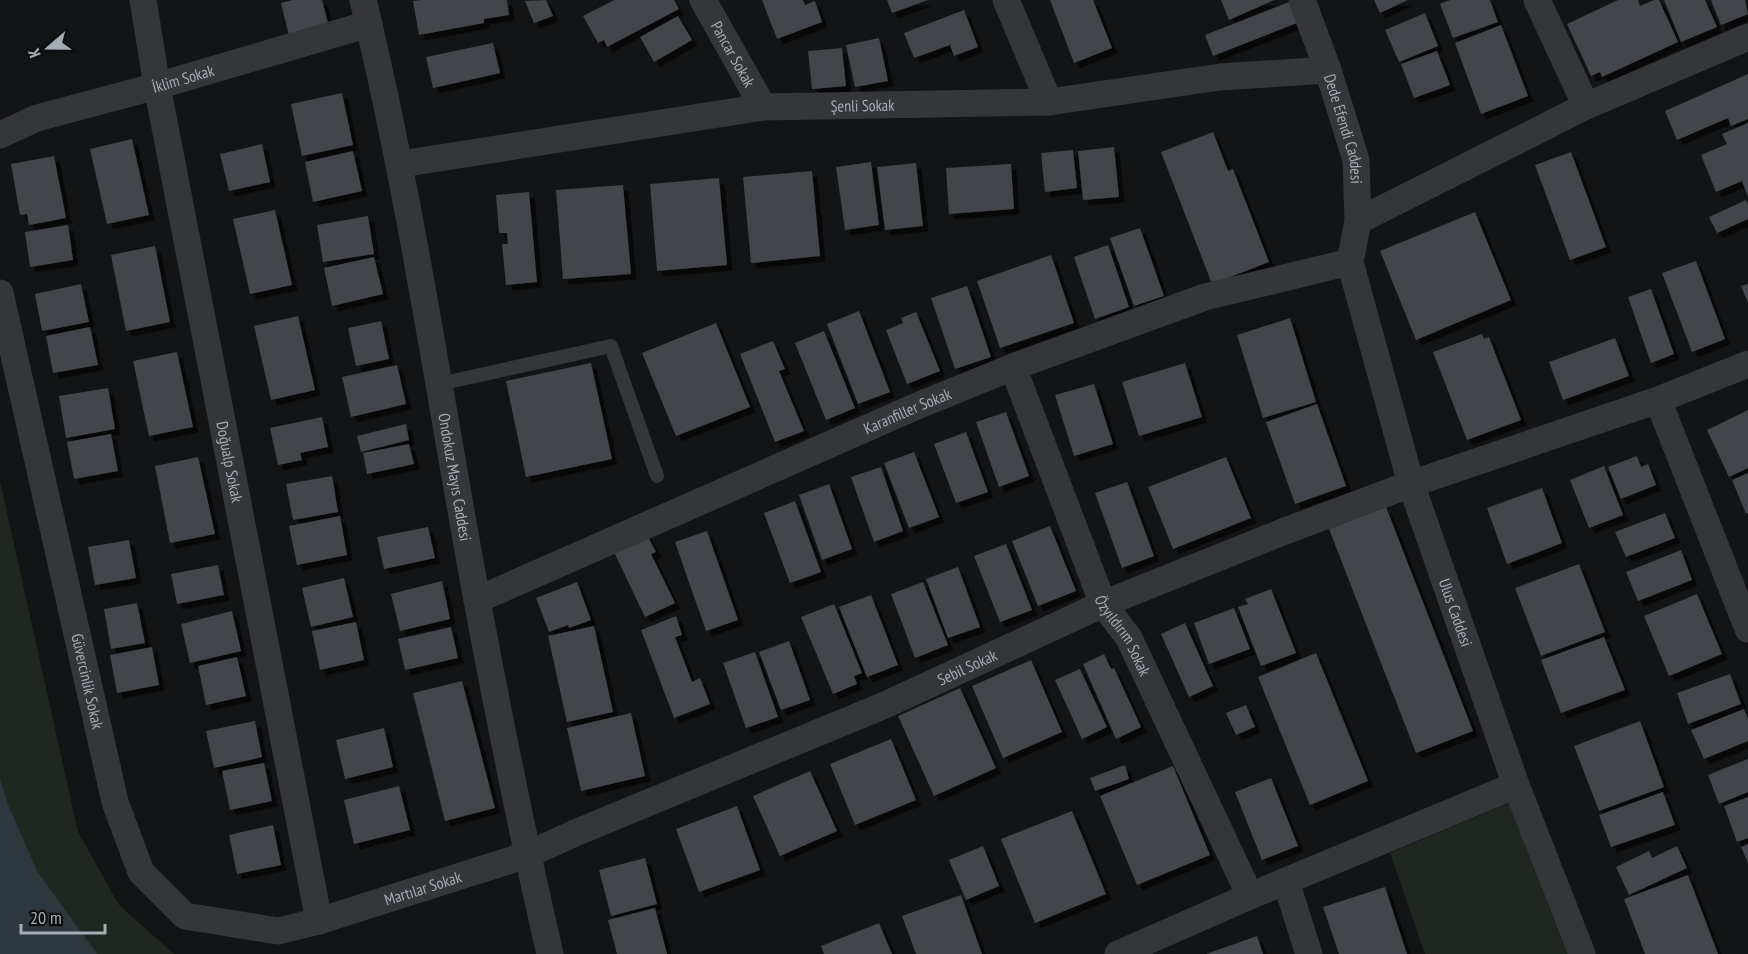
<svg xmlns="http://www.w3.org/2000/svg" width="1748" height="954" font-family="'PT Sans Narrow',sans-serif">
<defs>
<filter id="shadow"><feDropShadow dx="5.5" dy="5.5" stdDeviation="0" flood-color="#0009"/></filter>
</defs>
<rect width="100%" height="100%" fill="#131415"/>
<path fill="#202720" d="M0,481L78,832L119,905L174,954H0Z
M1509,803L1567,954H1425L1390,853Z"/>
<path fill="#2e373d" d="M0,779L7,802L37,871L97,954H0Z"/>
<path fill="#424448" filter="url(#shadow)" d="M292,0H322L328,23L290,40L281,3Z
M421,0H507L509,15L484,19V23L419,35L413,1Z
M546,0L553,16L534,23L525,1Z
M614,0H674L679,9L607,47L604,40L598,43L583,16Z
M762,0H803L805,5L815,1L822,22L777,39Z
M887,0H928L892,13Z
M1050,0H1093L1112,48L1074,63Z
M1221,0H1274L1229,20Z
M1294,0L1302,21L1213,56L1205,35Z
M1374,0H1408L1380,13Z
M1450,0H1490L1498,22L1453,38L1440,4Z
M1618,0H1638L1640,6L1654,0H1659L1678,42L1602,77L1600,72L1591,76L1567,24Z
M1664,0H1705L1717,27L1681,42Z
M1711,0H1745L1748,14L1721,25Z
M964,10L978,47L954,56L950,45L914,58L904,33Z
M1425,13L1438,46L1399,62L1385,30Z
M678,16L692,40L654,62L640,37Z
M1501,25L1528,96L1481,114L1455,43Z
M879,38L888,81L855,87L846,45Z
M493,43L500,73L433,88L426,57Z
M842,48L846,86L812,89L808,51Z
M1437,51L1450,85L1414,98L1401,64Z
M1748,74V119L1731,126L1728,118L1677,140L1665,111Z
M342,93L353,145L302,156L291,104Z
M1748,123V197L1742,181L1716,192L1701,155L1727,144L1722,134Z
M1213,132L1228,171L1233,169L1269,262L1212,284L1161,152Z
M132,139L149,215L107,224L90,149Z
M262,144L270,182L229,191L220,154Z
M1114,147L1119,197L1083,200L1078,151Z
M1073,150L1077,188L1045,192L1041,153Z
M353,151L362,191L313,202L305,162Z
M1571,152L1606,247L1570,260L1535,165Z
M54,156L66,218L29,225L27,214L20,215L11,164Z
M871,162L879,225L845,230L836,167Z
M916,163L923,226L885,230L877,167Z
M1011,164L1014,209L949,214L946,168Z
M812,171L820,256L751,263L743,177Z
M719,178L727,265L657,271L650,184Z
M623,185L631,274L563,279L556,190Z
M529,192L537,282L506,285L502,244H508L507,233H499L496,195Z
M1746,200L1748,204V219L1717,233L1709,217Z
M275,210L292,285L250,294L233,219Z
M1475,212L1511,300L1416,340L1380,251Z
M368,216L374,254L323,262L317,225Z
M68,225L73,260L30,267L25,232Z
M1140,228L1164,296L1134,306L1110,238Z
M1108,245L1129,307L1095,319L1074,257Z
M155,246L170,322L126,331L111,255Z
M1051,255L1074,323L1000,348L977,281Z
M374,257L383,294L332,306L324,268Z
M1696,261L1725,339L1692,352L1662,273Z
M81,284L89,322L42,331L35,294Z
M1748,284V303L1741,286Z
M967,286L991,357L955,369L931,298Z
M1651,289L1674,354L1651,363L1628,297Z
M859,311L890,392L858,404L827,324Z
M916,312L940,371L907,384L886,330L903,323L901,318Z
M298,316L315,390L271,400L254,326Z
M1290,318L1316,402L1263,418L1237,335Z
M381,321L389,359L356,366L348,328Z
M716,323L750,407L676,436L642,353Z
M90,327L98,365L53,373L46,336Z
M824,331L855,408L826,420L795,343Z
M1482,334L1484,339L1489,337L1521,420L1467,440L1433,352Z
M1615,338L1629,376L1563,400L1549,362Z
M773,341L785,369L779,371L804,431L775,442L740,354Z
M177,352L193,427L149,436L133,361Z
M591,363L612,459L526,477L506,381Z
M1185,363L1202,417L1139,436L1122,382Z
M397,365L406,404L351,417L342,377Z
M1094,384L1113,444L1074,456L1055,395Z
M108,388L115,429L66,438L59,396Z
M1317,404L1346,486L1295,504L1266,422Z
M1748,410V468L1729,477L1707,430Z
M1006,412L1029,476L999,487L976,422Z
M322,417L328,447L300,453L302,460L278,465L270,428Z
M406,424L409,440L361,452L357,436Z
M966,432L988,492L956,503L934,444Z
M111,434L118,471L74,479L67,442Z
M409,444L414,464L367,474L363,453Z
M914,452L939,517L909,528L884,463Z
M1637,456L1641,467L1648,464L1656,485L1621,499L1608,467Z
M198,457L215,534L170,543L155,466Z
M1226,457L1251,518L1173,549L1148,487Z
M1604,466L1623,515L1589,528L1570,480Z
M881,467L903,531L874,542L851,477Z
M1748,473V513L1746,514L1732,480Z
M332,476L338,512L293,520L286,484Z
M1127,482L1154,556L1122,568L1095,493Z
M829,484L852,549L822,560L799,495Z
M1542,488L1562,543L1507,564L1487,508Z
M795,501L821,572L790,583L764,513Z
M1386,507L1473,731L1416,753L1329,529Z
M1665,513L1675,538L1626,557L1615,532Z
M340,516L347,555L297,565L289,526Z
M1050,526L1076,591L1038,606L1012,541Z
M428,527L435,558L384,569L377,537Z
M707,531L738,620L706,631L675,542Z
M646,533L656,552L651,554L675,603L645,617L613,550Z
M129,540L136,578L95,585L88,547Z
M1006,544L1032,610L1000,622L974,556Z
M1681,550L1692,580L1638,601L1626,572Z
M1579,564L1605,632L1541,656L1515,588Z
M218,565L224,595L177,604L171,574Z
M958,567L980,627L948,638L926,579Z
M344,578L353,617L311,627L302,588Z
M442,581L450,619L400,631L391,594Z
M577,582L591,620L569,628L568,625L549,632L536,598Z
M923,582L948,645L915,658L891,594Z
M1271,589L1296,653L1261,666L1238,607L1248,604L1245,599Z
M1697,594L1722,654L1669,676L1644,616Z
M871,595L898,665L867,677L839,607Z
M137,603L145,643L111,649L104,609Z
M834,604L862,673L854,676L857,684L833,694L801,617Z
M1234,608L1250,649L1209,664L1194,623Z
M232,611L241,651L190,663L181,624Z
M676,616L682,635L675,637L692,682L700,678L710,704L674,718L641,630Z
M356,622L364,660L320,670L312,631Z
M1185,623L1213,686L1189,697L1161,634Z
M594,626L613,712L567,722L548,636Z
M451,627L458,658L405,670L398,639Z
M1604,637L1625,690L1561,713L1541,660Z
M789,641L810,700L781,710L759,652Z
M152,647L159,685L117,693L110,655Z
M755,652L778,717L746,728L723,663Z
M1316,653L1368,781L1310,805L1258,677Z
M1104,654L1111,669L1114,668L1141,727L1116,739L1083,664Z
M237,657L246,696L206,705L198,666Z
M1031,660L1062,732L1003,758L972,686Z
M1080,669L1107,727L1082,739L1055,680Z
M1730,674L1741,704L1688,724L1677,693Z
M462,681L495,808L445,821L413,693Z
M960,688L996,768L934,796L898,716Z
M1246,705L1255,727L1236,735L1226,713Z
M1744,709L1748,719V741L1704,759L1691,730Z
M631,713L645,776L581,791L567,728Z
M255,721L262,757L214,768L206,731Z
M1640,721L1664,787L1599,811L1574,746Z
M384,728L393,767L345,779L336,740Z
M891,739L916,800L855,825L830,764Z
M1748,759V792L1719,804L1708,775Z
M264,763L272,801L230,810L222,771Z
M1125,765L1129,779L1095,791L1090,778Z
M1173,766L1210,855L1137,885L1100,796Z
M810,771L837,831L780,856L753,796Z
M1271,778L1298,846L1262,860L1235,792Z
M399,786L410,830L354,844L344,800Z
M1663,792L1675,825L1611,847L1599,815Z
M1748,797V838L1737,842L1724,806Z
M737,806L760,870L699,892L676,829Z
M1072,811L1106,894L1035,923L1001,839Z
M273,825L281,865L237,874L229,835Z
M1748,844V863L1741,847Z
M983,846L999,886L966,900L949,860Z
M1677,846L1687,868L1629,895L1616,867L1649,851L1652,858Z
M645,858L657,904L611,916L599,870Z
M1688,875L1718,954H1645L1624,899Z
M1385,887L1407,954H1339L1323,907Z
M961,895L982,954H916L902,916Z
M655,908L667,954H617L608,920Z
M879,923L892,954H824L821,946Z
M1257,936L1263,954H1206Z"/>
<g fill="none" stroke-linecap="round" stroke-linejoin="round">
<path stroke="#35363a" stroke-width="14" d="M439,384L611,346L657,476"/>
<g stroke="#35363a" stroke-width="27">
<path id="s1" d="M143,0L157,86L319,921"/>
<path id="s2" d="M363,0C411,198 440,400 477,600C499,718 523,837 550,954"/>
<path id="s3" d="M703,0L763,107"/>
<path d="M1006,0L1049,102"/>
<path id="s4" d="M1302,0L1328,70L1356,160L1358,221L1350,262L1411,484L1516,785L1582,954"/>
<path d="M1537,0L1586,106"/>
<path id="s5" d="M0,135L37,118L157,86L369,24"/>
<path id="s6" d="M401,164L763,107L1049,102L1220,77L1328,70"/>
<path d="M1358,221L1586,106L1748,37"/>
<path id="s7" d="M0,293L115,802L141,872L185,916L278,931L319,921L527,855L575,833L885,705L1103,604L1285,531L1411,484L1658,400L1748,364"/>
<path id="s8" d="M1013,367L1103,604L1129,638L1250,896"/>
<path d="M1658,400L1748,629"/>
<path id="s9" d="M477,600L917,406L1013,367L1205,297L1350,262"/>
<path d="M1286,882L1309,954"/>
<path d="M1118,954L1250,896L1516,785"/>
</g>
</g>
<g text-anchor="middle" stroke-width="5" stroke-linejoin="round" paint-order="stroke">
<g font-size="16" fill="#a6acb4" stroke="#0e0f10">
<text dy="6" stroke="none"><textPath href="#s3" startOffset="62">Pancar Sokak</textPath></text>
<text dy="6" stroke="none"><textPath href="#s5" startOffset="192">İklim Sokak</textPath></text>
<text dy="6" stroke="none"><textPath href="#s6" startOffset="466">Şenli Sokak</textPath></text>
<text dy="6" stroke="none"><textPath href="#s4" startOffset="136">Dede Efendi Caddesi</textPath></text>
<text dy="6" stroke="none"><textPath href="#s9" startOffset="470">Karanfiller Sokak</textPath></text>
<text dy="6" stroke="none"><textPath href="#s1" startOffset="470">Doğualp Sokak</textPath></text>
<text dy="6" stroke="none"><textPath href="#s2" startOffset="486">Ondokuz Mayıs Caddesi</textPath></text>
<text dy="6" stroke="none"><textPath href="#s4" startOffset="638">Ulus Caddesi</textPath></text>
<text dy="6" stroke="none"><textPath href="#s8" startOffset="291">Özyıldırım Sokak</textPath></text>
<text dy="6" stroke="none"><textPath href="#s7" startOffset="1492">Sebil Sokak</textPath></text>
<text dy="6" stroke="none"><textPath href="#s7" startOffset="398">Güvercinlik Sokak</textPath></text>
<text dy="6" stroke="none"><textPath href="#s7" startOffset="904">Martılar Sokak</textPath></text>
</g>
</g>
<g transform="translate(48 48) rotate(250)" stroke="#0e0f10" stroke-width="4.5" paint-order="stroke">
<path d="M0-4.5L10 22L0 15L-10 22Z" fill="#a6acb4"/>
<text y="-9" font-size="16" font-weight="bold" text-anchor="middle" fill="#a6acb4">K</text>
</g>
<path d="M21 924v9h84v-9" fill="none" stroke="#a6acb4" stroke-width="3"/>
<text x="30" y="924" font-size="18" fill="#a6acb4" stroke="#0e0f10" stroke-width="4.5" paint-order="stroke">20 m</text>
</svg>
